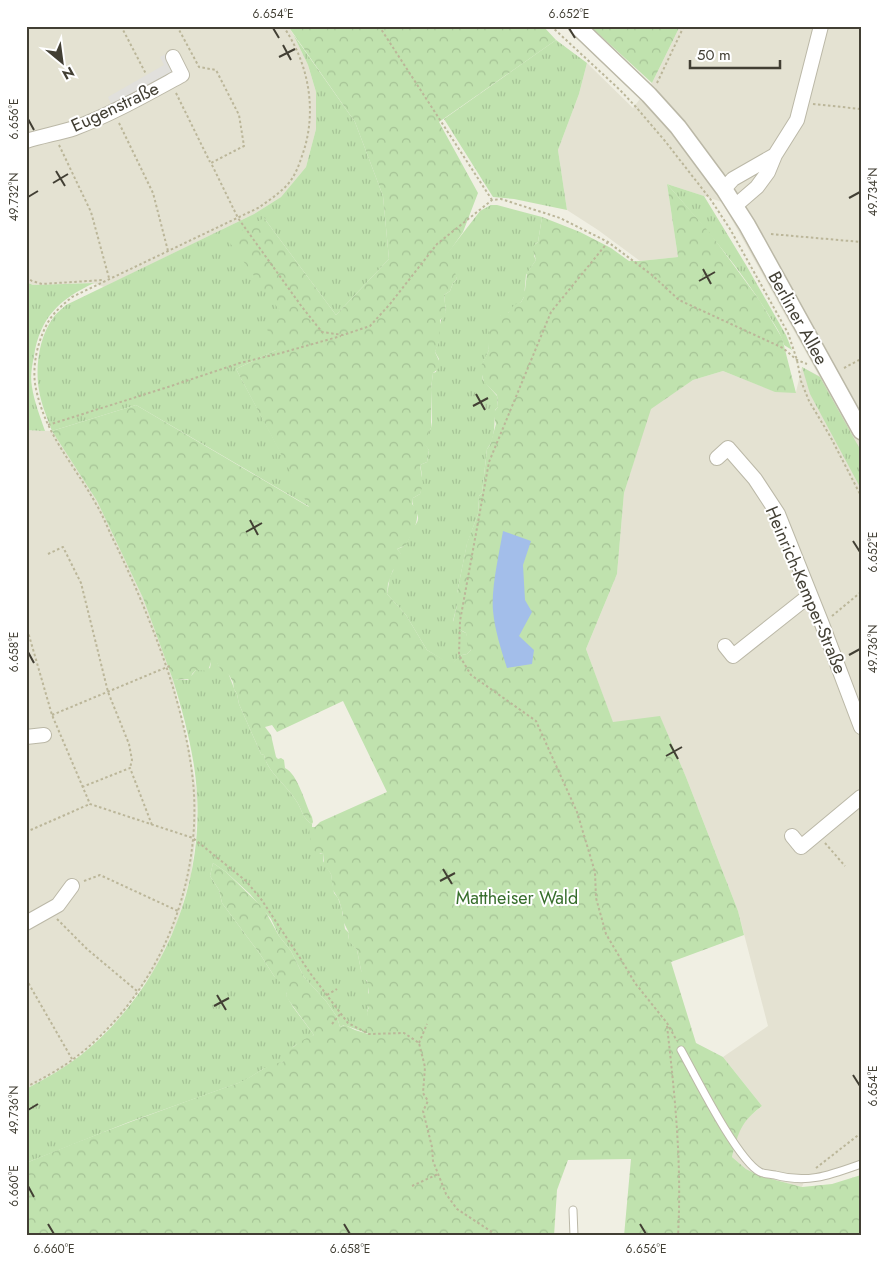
<svg xmlns="http://www.w3.org/2000/svg" width="887" height="1262" font-family="Jost,sans-serif">
<defs>
<pattern id="grass-tufts" width="24" height="20" patternUnits="userSpaceOnUse" patternTransform="scale(1.25)"><rect width="24" height="20" fill="#c0e2ae"/><path d="M3 7l-1-3M5 7V3M7 7l1-3M15 17l-1-3M17 17v-4M19 17l1-3" fill="none" stroke="#a6c396"/></pattern>
<pattern id="forest-crowns" width="20" height="18" patternUnits="userSpaceOnUse" patternTransform="scale(1.25)"><rect width="20" height="18" fill="#c0e2ae"/><path d="M2 6a3 3 0 1 1 6 0M12 15a3 3 0 1 1 6 0" fill="none" stroke="#a6c396"/></pattern>
</defs>
<rect width="100%" height="100%" fill="#f0efe3"/>
<path fill="#e4e2d2" d="M26,26H288L293,34L308,65L316,92V129L306,167L281,197L254,214L104,287L93,283L33,285L26,282Z
M680,26H861V1167L821,1179L804,1182L802,1187L760,1176L746,1169L732,1157L740,1127L750,1116L762,1106L723,1057L768,1026L738,911L686,777L660,717L613,723L586,649L617,574L624,493L650,409L693,380L723,371L776,392H796L802,367L819,376L722,202L667,184L678,257L640,261L598,230L567,210L558,150L579,94L587,63L633,108L652,83Z
M26,430L52,431L97,501L143,598L173,680L190,753L197,794L196,833L191,875L177,923L155,969L120,1017L87,1049L64,1067L26,1089Z"/>
<path fill="url(#grass-tufts)" d="M293,34L355,122L383,196L389,259L336,315L264,218L280,311L276,350L236,369L310,507L136,405L52,431C47,417 41,404 39,390C35,368 39,337 53,318C56,313 62,309 66,305L254,214L281,197L306,167L316,129V92L308,65Z
M556,40L587,63L579,94L558,150L567,210L514,199L493,197L444,119Z
M667,184L704,196L746,265L786,335L792,350L784,345C781,333 774,324 768,314C739,267 703,225 667,184Z
M491,205H497L542,217L538,242L535,244L534,256L536,260L526,275L524,297L521,302L518,304L508,313L500,316L489,330C493,336 487,343 489,350L482,365V375L483,380L497,396L498,407L495,410C494,422 496,438 487,449L482,493L479,496L478,514L467,544L457,593V605L453,621L462,631L466,633L471,650L467,654L462,655L451,665L427,650L406,615L387,594L390,577L401,554L397,549C406,547 409,540 411,532C413,526 419,523 418,517C416,509 411,506 413,498L420,494C422,483 423,476 420,465L427,462L429,450L423,443L431,428L432,422L431,389L433,373L436,372L439,359L435,352C436,347 438,345 439,340C441,327 437,324 446,312L444,295L450,291L453,283L457,279L446,255L480,211Z
M26,282L33,285L94,283C60,299 40,317 34,356C32,366 30,376 32,387C34,401 40,416 45,431L26,430Z
M802,367L820,377L861,451V489L810,394Z
M211,662H217L221,670L229,675L235,691L237,694L239,704L261,754L264,755C267,772 288,786 297,802C302,810 303,819 312,824V827H310V835L320,854L323,853V861L331,874L334,893L338,898L342,910L345,929L349,933L348,939L357,950L361,970L368,984L369,1006L367,1012L369,1020V1034L344,1025L340,1027L337,1017L326,1001L304,977L291,951L279,936L271,919L250,894L226,872L213,863L210,876L219,890L222,903L260,954L274,976L289,986L286,995L293,1007L314,1035L294,1046L283,1062L263,1069L244,1081L129,1122L26,1163V1089C45,1079 64,1068 81,1055C158,993 203,893 197,795C195,756 184,716 173,680H188L196,670H204L210,668Z"/>
<path fill="url(#forest-crowns)" d="M288,26H543L556,40L439,122L478,193L463,232L447,255L453,266L457,279L453,283L450,291L444,295L446,312L445,316L440,320V339L435,352L440,363L438,369L433,373L431,389V428L424,443L429,450L427,462L420,465L423,484L420,494L413,498L412,504C424,515 412,533 406,545L397,549L404,557L400,567L393,570L388,584L387,594L406,615L427,650L451,664L462,655L467,654L471,650L468,646L466,633L457,628L453,622L457,605V593L467,543L478,514L479,496L482,493L487,449L490,445L496,424L493,413L498,407L497,395L484,382L480,368L489,350C486,342 492,336 488,327L490,318L494,314L500,316L502,313H508L514,305L521,302L524,297L523,293L525,290L527,273L536,260L532,247L538,242L542,217L580,232L611,248L629,261H640L678,257L667,184L710,233L760,301L782,338L796,393L775,392L723,371L693,380L651,409L624,493L617,574L586,649L613,722L660,716L686,777L738,911L744,935L671,962L696,1043L723,1057L762,1106C740,1123 739,1131 732,1157L746,1169L760,1176L802,1187L832,1184L861,1175V1236H624L631,1159L568,1160L557,1190L554,1236H26V1163C96,1134 167,1108 238,1083C254,1077 265,1064 283,1062C288,1048 301,1040 314,1035L287,998L286,995L288,986L283,985L274,976L260,954L222,903L219,890L210,876L213,863L226,872L264,909L279,936L291,951L304,977L326,1001L337,1017L340,1027L345,1025L355,1030L368,1034C367,1026 368,1020 367,1012L369,1007L365,1004C365,1000 366,995 369,993L367,981L363,977L361,970L357,950L348,940L349,933L343,921V914L339,900L333,890L331,874L324,864L323,853L317,854C310,846 310,837 309,827H315L320,822L387,792L343,701L277,732L272,725L265,727L271,735L276,757L278,759L281,758L284,760L285,768C298,774 305,804 312,817L313,822L312,824C303,819 302,810 297,802C288,786 267,772 264,755L261,754L239,704L237,694L234,689L233,682L229,675L223,674L217,663L211,662L208,671L196,670L192,674L191,679L173,680L143,598L97,501L52,431L136,405L309,507L236,369L276,350L264,322L280,311L227,239L264,218L336,315L389,259L383,196L355,122Z
M590,26H680L652,83Z"/>
<path fill="#e1e0dc" d="M166,54L175,70L112,106L108,97L164,65L160,57Z"/>
<path fill="#a3beea" d="M503,531L531,541L523,565L525,600L532,612L519,636L534,650L532,664L507,668C501,649 495,631 493,611C491,588 499,554 503,531Z"/>
<g fill="none" stroke-linecap="round" stroke-linejoin="round">
<g stroke="#bbb8a7" stroke-width="9">
<path id="service" d="M681,1050C695,1075 737,1160 760,1172C764,1174 770,1174 775,1175C808,1184 830,1175 861,1164
M573,1210L574,1236"/>
</g>
<g stroke="#bbb8a7" stroke-width="16">
<path id="minor" d="M26,141C42,136 59,133 75,128C112,114 147,94 182,75L173,57
M724,189L733,179L775,155
M735,206L757,187L768,172L775,155L797,120L821,26
M717,458L728,448L755,479L778,514L822,624L861,727
M725,646L733,656L810,595
M26,737L44,735
M792,836L801,847L861,797
M26,923L58,905L72,886"/>
</g>
<g stroke="#bbb8a7" stroke-width="19">
<path id="tertiary" d="M577,26L649,95L678,127L724,189L747,225L861,431"/>
</g>
<path stroke="#bbb699" stroke-width="2" stroke-dasharray="2.5 2.5" stroke-linecap="butt" d="M121,26L146,74
M177,26L199,67L216,70L239,115L244,146L211,163L238,218L302,307L322,332L343,335L370,326L390,304L437,244L492,200L501,199L560,218L608,242L652,275L679,300L783,348L797,360L807,364
M379,26L492,200
M551,26L620,90L636,107L665,141L711,200L730,229L788,333L797,360L801,381L809,401L830,436L861,496
M26,28L30,26
M657,83L684,26
M176,93L210,162
M813,104L861,109
M119,123L153,193L168,251
M59,145L91,212L109,278
M771,234L861,242
M608,242L551,312L489,462L460,621L459,655L471,675L536,721L577,812L595,872L596,898L606,934L635,983L667,1023L677,1041
M26,277L32,281L42,284L103,280
M844,368L861,359
M48,425L168,387L240,363L281,353L341,336
M48,554L63,547L81,583L108,692L129,744L132,760L130,768
M832,616L861,592
M26,625L52,715L90,804L193,838L246,881L261,899L310,973L348,1023L369,1034L404,1033L419,1043L425,1067L423,1093L428,1101L423,1111L432,1147L433,1161L446,1194L457,1209L498,1236
M52,715L172,665
M82,787L130,768L152,825
M26,832L90,804
M825,843L845,866
M84,881L100,875L178,911
M57,919L87,949L137,991
M26,979L72,1059
M327,995L337,989
M332,1024L341,1013
M667,1026C675,1096 682,1164 678,1236
M419,1043L427,1024
M26,1087C44,1078 64,1067 80,1054C157,992 199,892 194,794C189,713 151,618 116,545C109,532 104,517 96,504C74,464 46,436 36,389C31,367 38,338 50,319C56,310 64,304 72,297L258,208C268,201 279,194 288,184C296,175 300,162 304,150C317,108 308,62 283,26
M816,1168L861,1133
M412,1186L438,1174"/>
<use href="#service" stroke="#fff" stroke-width="7"/>
<use href="#minor" stroke="#fff" stroke-width="14"/>
<use href="#tertiary" stroke="#fff" stroke-width="16"/>
</g>
<path fill="none" stroke="#423f34" stroke-width="2" d="M273,28L279,38M569,28L575,38M283,45L291,60M279,57L295,49M28,119L34,130M56,171L65,186M53,183L68,174M28,197L38,191M849,198L860,192M703,269L711,284M699,281L715,272M476,394L485,410M473,406L488,398M250,520L258,535M246,532L262,523M853,541L860,552M28,652L34,663M849,655L860,649M670,744L678,759M666,756L682,747M443,869L452,884M440,881L455,873M217,995L226,1010M214,1006L229,998M853,1075L860,1086M28,1110L38,1104M28,1186L34,1197M48,1224L54,1234M344,1224L350,1234M640,1224L646,1234"/>
<g text-anchor="middle" stroke-width="4" stroke-linejoin="round" paint-order="stroke">
<g font-size="18" fill="#423f34" stroke="#fff">
<text transform="translate(115 107) rotate(-25)" y="6">Eugenstraße</text>
<text transform="translate(798 318) rotate(61)" y="6">Berliner Allee</text>
<text transform="translate(806 590) rotate(67)" y="6">Heinrich-Kemper-Straße</text>
</g>
<g font-size="18" fill="#376e2c" stroke="#fff">
<text x="517" y="904">Mattheiser Wald</text>
</g>
</g>
<rect width="887" height="1262" fill="none" stroke="#ffffff" stroke-width="55"/>
<g transform="translate(62 62) rotate(151)" stroke="#ffffff" stroke-width="4" paint-order="stroke">
<path d="M0-4L9 19L0 12L-9 19Z" fill="#423f34"/>
<text y="-8" font-size="14" font-weight="bold" text-anchor="middle" fill="#423f34">N</text>
</g>
<path d="M690 60v8h90v-8" fill="none" stroke="#423f34" stroke-width="2.5"/>
<text x="697" y="60" font-size="15" fill="#423f34" stroke="#ffffff" stroke-width="4" paint-order="stroke">50 m</text>
<rect x="28" y="28" width="832" height="1206" fill="none" stroke="#423f34" stroke-width="2"/>
<g font-size="12" text-anchor="middle" fill="#423f34">
<text x="273" y="18">6.654°E</text>
<text x="569" y="18">6.652°E</text>
<text transform="translate(14 119) rotate(-90)" y="4">6.656°E</text>
<text transform="translate(873 192) rotate(-90)" y="4">49.734°N</text>
<text transform="translate(14 197) rotate(-90)" y="4">49.732°N</text>
<text transform="translate(873 552) rotate(-90)" y="4">6.652°E</text>
<text transform="translate(873 649) rotate(-90)" y="4">49.736°N</text>
<text transform="translate(14 652) rotate(-90)" y="4">6.658°E</text>
<text transform="translate(873 1086) rotate(-90)" y="4">6.654°E</text>
<text transform="translate(14 1110) rotate(-90)" y="4">49.736°N</text>
<text transform="translate(14 1186) rotate(-90)" y="4">6.660°E</text>
<text x="54" y="1253">6.660°E</text>
<text x="350" y="1253">6.658°E</text>
<text x="646" y="1253">6.656°E</text>
</g>
</svg>
